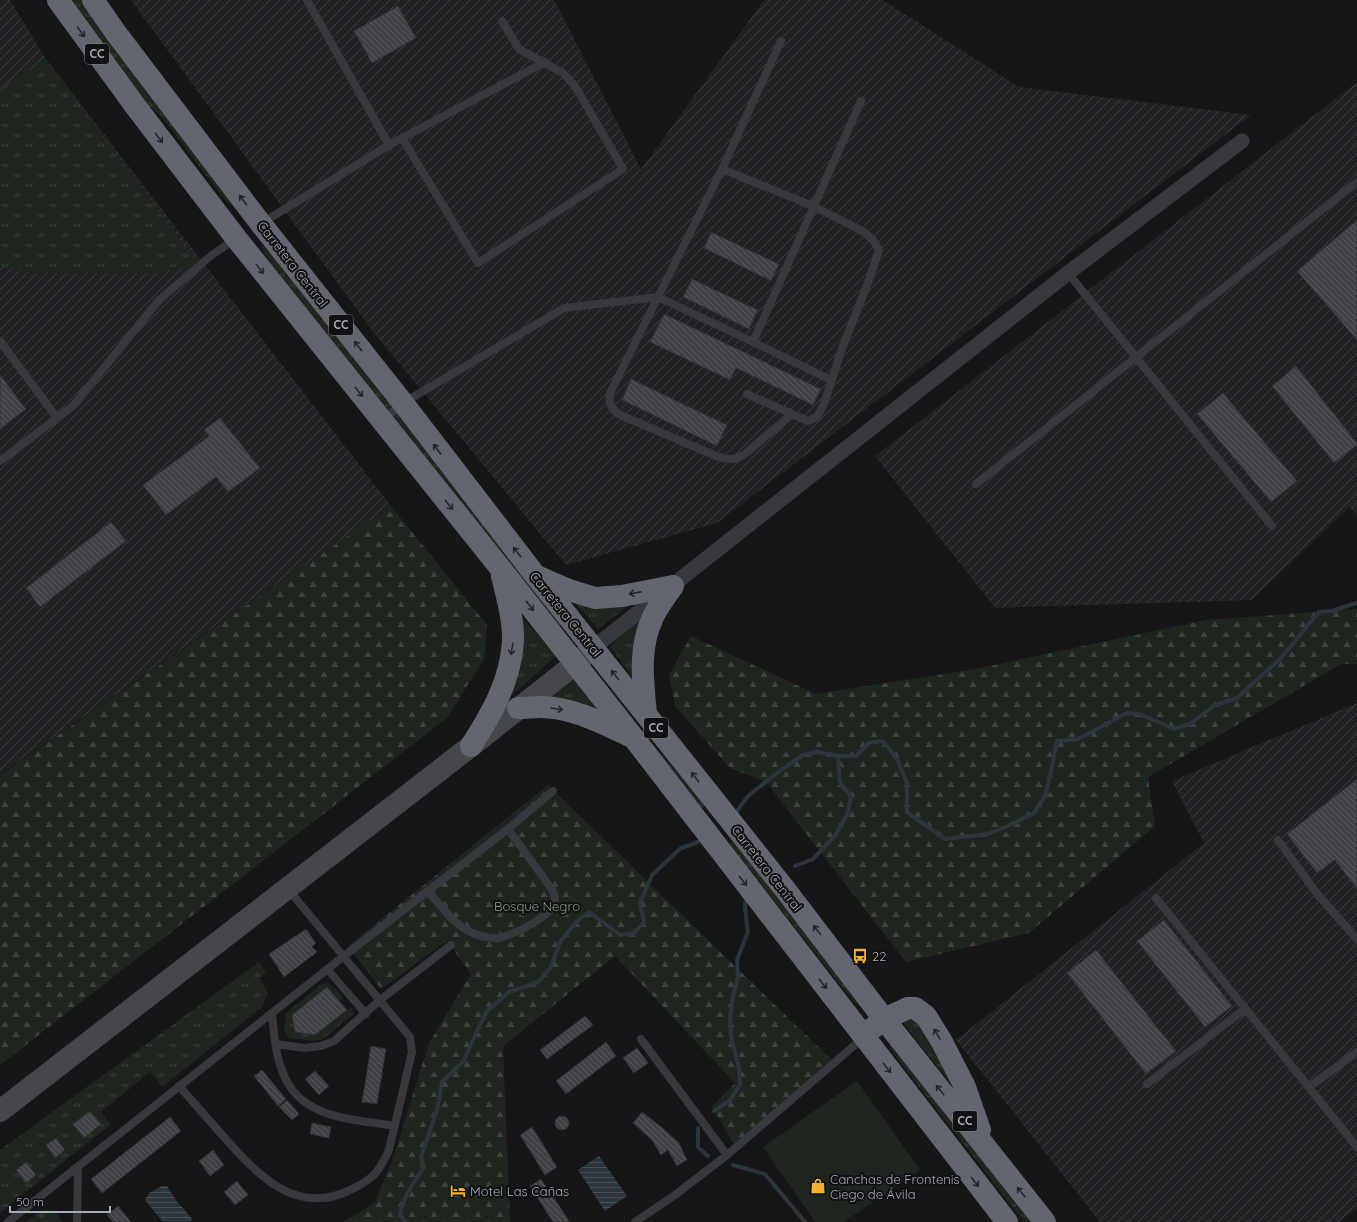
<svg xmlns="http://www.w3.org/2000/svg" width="1357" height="1222" font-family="Quicksand,sans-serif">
<defs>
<pattern id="industrial-furrows" width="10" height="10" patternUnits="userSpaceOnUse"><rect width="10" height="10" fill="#222225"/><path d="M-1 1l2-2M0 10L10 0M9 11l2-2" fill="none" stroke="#3f3f43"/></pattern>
<pattern id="grass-tufts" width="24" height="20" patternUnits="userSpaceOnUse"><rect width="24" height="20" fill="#1e261f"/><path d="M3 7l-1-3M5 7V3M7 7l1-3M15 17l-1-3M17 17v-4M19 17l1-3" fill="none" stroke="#3c433d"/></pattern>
<pattern id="forest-firs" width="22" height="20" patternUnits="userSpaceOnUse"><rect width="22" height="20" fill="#1e261f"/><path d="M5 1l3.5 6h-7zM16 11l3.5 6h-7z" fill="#3c433d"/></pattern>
<pattern id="water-rules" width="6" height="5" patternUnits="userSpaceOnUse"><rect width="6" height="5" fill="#2c353c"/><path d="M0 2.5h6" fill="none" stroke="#485056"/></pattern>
<pattern id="building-back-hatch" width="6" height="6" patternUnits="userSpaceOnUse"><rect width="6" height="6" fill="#404145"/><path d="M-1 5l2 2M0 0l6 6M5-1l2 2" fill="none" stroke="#595a5e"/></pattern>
</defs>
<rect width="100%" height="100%" fill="#161618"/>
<path fill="url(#industrial-furrows)" d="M0,0H10L46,59L391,506L0,774Z
M131,0H554L641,169L764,0H883L1019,87L1251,115L717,523L566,565L374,333Z
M1357,82V515L1349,507L1252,600L995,608L875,456Z
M1357,703V1208L1339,1222H1100L956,1040L1204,843L1172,781Z"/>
<path fill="url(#grass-tufts)" d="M70,0H81L105,34L238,211L224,199L162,117L145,102Z
M46,59L199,266L156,273H32L0,266V90Z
M260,243L272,256L557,615L561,626L551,620L267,259Z
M567,594L633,602L598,629Z
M650,610L636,683L610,646Z
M517,612L556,656L504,702Z
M572,675L605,714L540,699Z
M637,727L706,804L700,809Z
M735,839L861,1007L854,1002L729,844Z
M259,962L266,973L259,978L268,993L262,1007L162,1087L150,1072L101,1112L111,1124L0,1213V1150Z
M327,983L333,986L344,998L339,1001L327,988L292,1015L295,1032L315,1035L352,1007L353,1014L322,1040L314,1041L289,1038L284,1030L286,1013L322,984Z
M916,1016L962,1098L900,1019Z
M890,1044L1034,1222H1024L893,1053Z
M47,1210C55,1211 59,1215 63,1222H25L40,1211Z"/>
<path fill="url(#forest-firs)" d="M391,506L487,625L484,659L447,718L0,1065V775Z
M1357,609V664H1341L1148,777L1155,826L1029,933L906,962L766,782L730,768L675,706L669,675L691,636L816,694L975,669L1206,620Z
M548,785L837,1065L735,1146L712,1107L735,1083L615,956L503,1046L510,1222H343L375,1203L395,1152L429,1043L471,974L447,941L381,989L348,946Z"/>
<path fill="#1e261f" d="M857,1081L920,1170L844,1222H815L763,1147Z"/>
<path fill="url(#water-rules)" d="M599,1156L627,1196L605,1211L578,1170Z
M162,1186H167L175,1199L193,1220L190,1222H163L145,1200L149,1193Z"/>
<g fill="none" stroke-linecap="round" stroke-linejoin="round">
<path stroke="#2c353c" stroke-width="4" d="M734,815L748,796L781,770L803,755L817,752L838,756H856L869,743L883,741L897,759L907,783V812L945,839L988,834L1008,826L1034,813L1045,796L1051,772L1057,741L1078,739L1127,713L1140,714L1174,729L1190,724L1215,705L1237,698L1281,658L1319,612L1332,611L1357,603
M795,866L813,859L835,836L847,815L851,797L840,782L838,756
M714,1111L730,1100L740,1085L739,1068L731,1036L730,1019L733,996L738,978L737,960L748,932L745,908L746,897
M698,1128V1147L708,1156
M733,1165L765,1174L805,1222
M406,1222L400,1215C403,1198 413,1182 424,1168L421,1157L437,1110L442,1082L463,1062L477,1031L487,1011L509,992L538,982L551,967L560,942L577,921L589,912L620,935L634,933L644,922L640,903L652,875L681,848L696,843L704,838"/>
</g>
<path fill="url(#building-back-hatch)" stroke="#303034" d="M398,6L416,38L372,63L354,31Z
M1357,220V340L1297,271Z
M711,232L779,264L771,281L704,248Z
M692,279L758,310L749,329L683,297Z
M664,314L821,389L813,405L736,368L730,380L650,342Z
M1296,366L1357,443V445L1334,463L1272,386Z
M0,375L26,409L0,429Z
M631,379L727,425L717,446L622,400Z
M1223,393L1297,481L1271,502L1197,414Z
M220,418L260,468L228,492L216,477L166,515L143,485L209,436L204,430Z
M111,522L126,541L40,607L26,588Z
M1357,779V889L1335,860L1317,873L1287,834Z
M1164,920L1232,1006L1205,1027L1137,941Z
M306,929L316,943L312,947L317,952L284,977L269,954Z
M1096,950L1176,1051L1146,1074L1067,973Z
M327,987L347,1010L315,1035L295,1032L292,1015Z
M585,1016L593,1025L547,1059L540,1050Z
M606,1042L616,1056L566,1094L556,1081Z
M371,1046L386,1049L377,1104L362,1102Z
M637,1048L648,1063L634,1073L623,1058Z
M262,1070L286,1099L278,1106L254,1076Z
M315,1071L329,1086L319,1095L305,1079Z
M287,1100L299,1114L292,1120L279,1107Z
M90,1111L101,1124L84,1138L73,1124Z
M642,1112L664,1129L679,1143L687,1160L677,1166L668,1150L661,1155L652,1140L633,1123Z
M555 1123a7 7 0 1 1 14 0a7 7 0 1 1-14 0Z
M170,1117L181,1131L102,1193L91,1179Z
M312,1123L331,1127L329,1138L310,1134Z
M532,1127L557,1167L545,1175L520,1135Z
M56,1138L65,1150L55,1158L46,1145Z
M213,1150L224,1165L210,1176L199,1161Z
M26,1162L36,1175L26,1183L16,1170Z
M541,1179L570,1222H553L530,1186Z
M237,1181L248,1195L235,1205L224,1192Z
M118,1206L131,1222H113L107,1215Z"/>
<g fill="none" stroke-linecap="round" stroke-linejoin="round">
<path stroke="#37383d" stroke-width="8" d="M307,0L389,145
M781,41L722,169L610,393C608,403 611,407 618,414L716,456C729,460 733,461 745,454L792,414
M402,138L478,263L623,169L575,86L563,73L519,49L502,21
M722,169L813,206L864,232L873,240L879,250L868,283L841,351L824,404L817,417L808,421L747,394
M262,223L389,145L545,62
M1068,273L1272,526
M0,341L57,418
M753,342L861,101
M382,421L403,403L564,308L658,297L753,342L831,380
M0,461L73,406L159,300L212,255L235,239
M976,484L1357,182
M1278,840L1318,895L1357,939
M428,891C443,908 457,930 481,936C486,937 494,939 499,938C513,935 547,918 553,906C556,901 555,896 553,891L508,829
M1156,898L1357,1147
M327,969L366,1014
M272,1013C274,1033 275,1054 283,1073C300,1119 353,1119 395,1126
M641,1039L727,1155L863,1038
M276,1044L304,1048L321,1046L334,1041L380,1000L451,945
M1147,1084L1245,1009
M179,1086C194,1103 209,1120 223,1136C256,1173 294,1216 348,1191C372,1180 378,1174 389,1150L412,1052L410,1037L288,889
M1309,1087L1357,1052
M8,1222L344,956L508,829L553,791
M77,1222L78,1167
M635,1222L675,1195L727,1155"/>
<path stroke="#37383d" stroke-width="15" d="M593,648L1068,273L1242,141"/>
<path stroke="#45474d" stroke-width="22" d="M0,1111L471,746L575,664L593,648"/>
<path stroke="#63666e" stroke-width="22" d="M58,0L136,107L236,238L501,569L633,737L1007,1222
M93,0L116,33L261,224L403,403L535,575L784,888L884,1019L1045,1222
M539,577L569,590L595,598L622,596L673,586
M518,708C526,708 533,707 540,707C572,707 602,723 630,736
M646,714C643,680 638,649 653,617C658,606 666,596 673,586
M471,746C492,713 510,682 513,642C514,622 507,596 502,576
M873,1028L884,1019L908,1008H915L926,1016L942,1042L965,1087L980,1130"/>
</g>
<defs><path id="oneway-shaft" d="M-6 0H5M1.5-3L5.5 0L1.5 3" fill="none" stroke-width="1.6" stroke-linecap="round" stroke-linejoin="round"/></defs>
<g stroke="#26262a">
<use href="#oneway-shaft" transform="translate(81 32) rotate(54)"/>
<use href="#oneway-shaft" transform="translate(159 138) rotate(53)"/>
<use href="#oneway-shaft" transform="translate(243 200) rotate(-127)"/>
<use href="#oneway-shaft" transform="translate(260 269) rotate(51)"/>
<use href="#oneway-shaft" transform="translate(358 346) rotate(-128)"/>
<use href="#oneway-shaft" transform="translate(359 392) rotate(51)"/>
<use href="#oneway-shaft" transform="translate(437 449) rotate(-127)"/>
<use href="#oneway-shaft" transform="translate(449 505) rotate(51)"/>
<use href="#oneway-shaft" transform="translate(517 552) rotate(-128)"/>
<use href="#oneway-shaft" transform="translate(635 593) rotate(169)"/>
<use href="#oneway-shaft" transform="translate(530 606) rotate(52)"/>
<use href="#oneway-shaft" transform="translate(512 649) rotate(99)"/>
<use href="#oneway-shaft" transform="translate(615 675) rotate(-128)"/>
<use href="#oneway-shaft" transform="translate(557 709) rotate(9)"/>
<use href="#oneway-shaft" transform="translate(695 777) rotate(-128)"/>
<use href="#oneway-shaft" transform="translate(743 881) rotate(52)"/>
<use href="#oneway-shaft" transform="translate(817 930) rotate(-128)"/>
<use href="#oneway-shaft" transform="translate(823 984) rotate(52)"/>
<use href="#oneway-shaft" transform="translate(937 1034) rotate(-120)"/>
<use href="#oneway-shaft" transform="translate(887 1068) rotate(52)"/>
<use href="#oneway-shaft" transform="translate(940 1090) rotate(-129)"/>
<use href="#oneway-shaft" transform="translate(975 1182) rotate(52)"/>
<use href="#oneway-shaft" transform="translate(1021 1192) rotate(-129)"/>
</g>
<defs>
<g id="bus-bare" transform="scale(1.2)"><path d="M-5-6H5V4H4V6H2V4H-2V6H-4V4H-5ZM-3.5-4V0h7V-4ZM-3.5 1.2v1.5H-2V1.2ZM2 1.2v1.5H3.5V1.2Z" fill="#f2b134" stroke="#111113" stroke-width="2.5" paint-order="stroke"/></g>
<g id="shop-bare" transform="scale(1.2)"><path d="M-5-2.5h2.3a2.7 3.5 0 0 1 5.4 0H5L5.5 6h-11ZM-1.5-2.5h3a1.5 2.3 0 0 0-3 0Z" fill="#f2b134" stroke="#111113" stroke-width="2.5" paint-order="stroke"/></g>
<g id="hotel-bare" transform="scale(1.2)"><path d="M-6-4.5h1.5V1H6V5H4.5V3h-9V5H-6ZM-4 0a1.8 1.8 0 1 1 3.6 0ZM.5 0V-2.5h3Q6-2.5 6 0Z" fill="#f2b134" stroke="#111113" stroke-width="2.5" paint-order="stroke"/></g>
</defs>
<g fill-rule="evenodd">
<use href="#bus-bare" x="860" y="956"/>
<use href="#shop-bare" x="818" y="1186"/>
<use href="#hotel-bare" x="458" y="1191"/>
</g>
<g text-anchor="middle" stroke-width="4" stroke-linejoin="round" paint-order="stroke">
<g fill="#111113" stroke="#7b7e86" stroke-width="1">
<rect x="85" y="44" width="24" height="20" rx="3"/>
<rect x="329" y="315" width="24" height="20" rx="3"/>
<rect x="644" y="718" width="24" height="20" rx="3"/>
<rect x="953" y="1111" width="24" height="20" rx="3"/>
</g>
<g font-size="12" font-weight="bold" fill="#a8adb8">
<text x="97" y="58">CC</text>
<text x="341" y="329">CC</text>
<text x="656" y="732">CC</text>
<text x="965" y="1125">CC</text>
</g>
<g font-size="13" fill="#a8adb8" stroke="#111113">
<text transform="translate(293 264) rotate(52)" y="5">Carretera Central</text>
<text transform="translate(566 614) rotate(51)" y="5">Carretera Central</text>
<text transform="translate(767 868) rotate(52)" y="5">Carretera Central</text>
</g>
<g font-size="13" fill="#7fa381" stroke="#111113">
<text x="537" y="911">Bosque Negro</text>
</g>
<g font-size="13" fill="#a8adb8" stroke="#111113" text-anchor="start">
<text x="872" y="961">22</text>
<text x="830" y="1184">Canchas de Frontenis<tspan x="830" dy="15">Ciego de Ávila</tspan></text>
<text x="470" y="1196">Motel Las Cañas</text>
</g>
</g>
<path d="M10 1206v6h100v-6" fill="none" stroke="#a8adb8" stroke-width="2"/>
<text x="16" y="1206" font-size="12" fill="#a8adb8" stroke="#111113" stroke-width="3" paint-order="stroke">50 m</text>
</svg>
